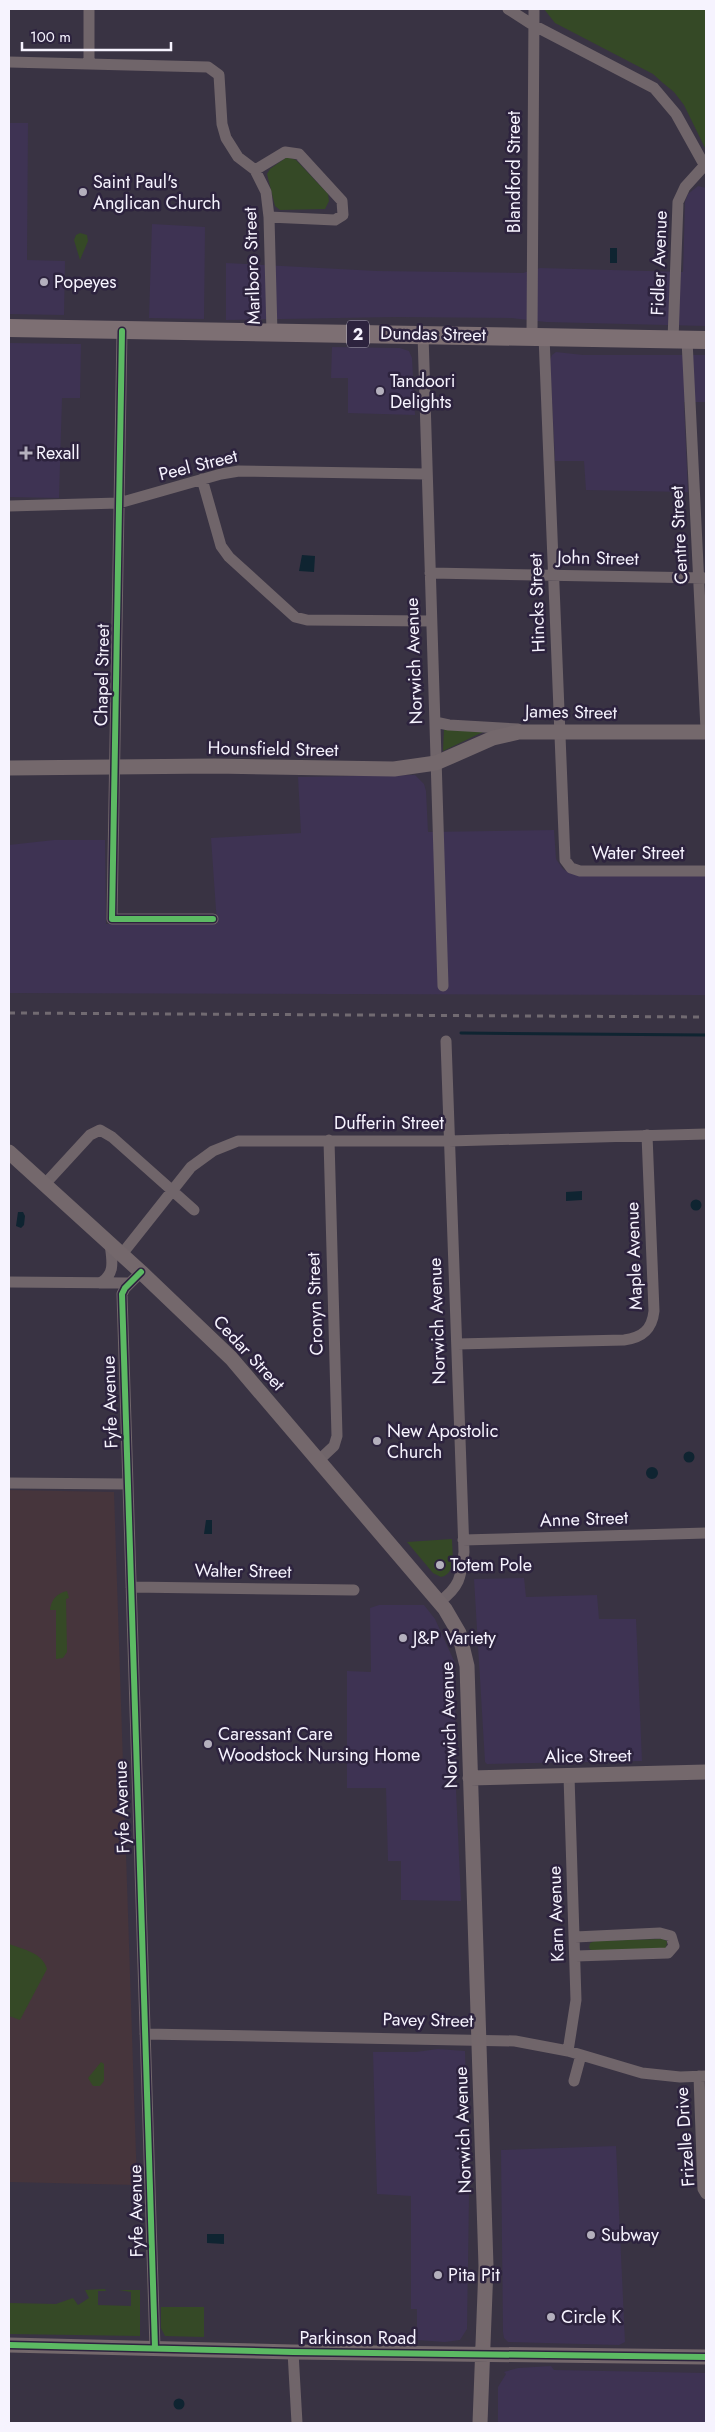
<svg xmlns="http://www.w3.org/2000/svg" width="715" height="2432" font-family="Jost,sans-serif">
<rect width="100%" height="100%" fill="#393343"/>
<path fill="#3e3353" d="M9,123H28L27,260L65,261L64,315L9,314Z
M698,186L706,188V326L546,322L511,318L395,317L226,320V263L377,271L523,273L540,268L683,272L685,202L688,194Z
M152,224L205,227L204,319L149,318Z
M9,343L81,344L80,398H62L59,498L9,497Z
M332,347L400,348L409,351L412,358L415,415L348,413V378H331Z
M556,352L583,355H706V402H684L688,492L586,490L584,461H555L550,360L552,355Z
M415,775L424,784L426,791L428,832L554,830L556,859L563,869L572,874L706,876V995L9,993V845L54,840H105L106,924H217L211,838L301,833L298,777Z
M524,1578L526,1597L597,1595L599,1619H636L642,1761L487,1764L485,1762L474,1579Z
M379,1605H424L435,1619L455,1663L456,1789L461,1901L401,1900V1861H388L386,1788H347V1671L371,1672L370,1608Z
M438,2049L465,2051L469,2196L467,2329L460,2340L445,2342L417,2340V2309H411V2196L377,2194L373,2052H416Z
M616,2146L625,2342L619,2345L508,2342L504,2338L503,2332L501,2150Z
M551,2366L554,2370L706,2373V2423H498V2387L506,2374L504,2372L518,2368Z"/>
<path fill="#46353c" d="M9,1490L114,1492L137,2185L9,2182Z"/>
<path fill="#354926" d="M544,9H706V150L684,105L674,92L663,83L653,74L555,23Z
M287,157L296,160L328,194L329,201L325,209L280,210L275,206L267,174L270,169Z
M80,233L87,235L88,241L80,260L74,240L76,235Z
M444,728L483,732L443,751Z
M452,1539C452,1552 457,1573 441,1577L433,1573L407,1542Z
M67,1591L69,1598L66,1599L67,1652L63,1658L56,1659V1610H50C51,1600 57,1593 67,1591Z
M662,1939L667,1941L666,1949L592,1951L589,1948L590,1943L595,1941Z
M9,1944C24,1950 42,1952 47,1969L20,2020L9,2016Z
M101,2062L104,2064V2081L100,2086H93L88,2078Z
M105,2289L106,2291H98V2305L131,2306V2292L119,2290H140V2336L9,2334V2303L56,2304L73,2298L78,2305L89,2298L85,2290Z
M161,2307H204V2337L165,2336L161,2328Z"/>
<path fill="#0f2431" d="M610,248H617V263H610Z
M302,555L315,556L314,572L299,571Z
M582,1191V1200L566,1201V1192Z
M690.5 1205a5.5 5.5 0 1 1 11 0a5.5 5.5 0 1 1-11 0Z
M18,1212H23L25,1216L24,1225L21,1228L16,1226Z
M683.5 1457a5.5 5.5 0 1 1 11 0a5.5 5.5 0 1 1-11 0Z
M646 1473a6 6 0 1 1 12 0a6 6 0 1 1-12 0Z
M206,1520H212V1534H204Z
M207,2234H224V2244L207,2243Z
M173.5 2404a5.5 5.5 0 1 1 11 0a5.5 5.5 0 1 1-11 0Z"/>
<g fill="none" stroke-linecap="round" stroke-linejoin="round">
<path stroke="#0f2431" stroke-width="3" d="M461,1033L706,1035"/>
<path stroke="#70656a" stroke-width="11" d="M89,9V64
M508,9L533,25L654,88L676,114L706,168
M9,62L208,67L219,75L222,124L226,138L238,157L255,170L266,192L269,217L272,333
M255,170L285,152L299,154L342,201L343,215L335,220L269,217
M122,331L112,919H213
M423,334L443,986
M532,335L534,9
M544,336L565,860L571,868L580,871H706
M673,340L678,202L685,187L704,166
M687,340L706,729
M202,479L221,546L229,557L295,617L307,620L431,621
M9,506L119,503L221,474L239,471L426,474
M430,573L706,578
M435,722L449,725L518,729
M44,1185L90,1135L100,1130L112,1137L194,1210
M122,1254L191,1167L213,1151L238,1141H449L706,1134
M141,1272L125,1288L122,1294L155,2348
M9,1282L129,1283
M100,1283C116,1274 112,1260 110,1244
M457,1344L624,1340C642,1338 652,1330 654,1311L647,1135
M319,1460L334,1446L337,1436L329,1140
M9,1483L127,1484
M463,1540L706,1533
M131,1587L354,1590
M439,1602C460,1587 461,1577 464,1552L446,1041
M575,1937L660,1933L671,1936L674,1946L668,1953L576,1956
M145,2034L515,2041L568,2051L642,2073L680,2077L706,2076
M568,2051L576,2000L569,1776
M699,2076L703,2189L706,2194
M574,2081L581,2055
M293,2352L297,2423"/>
<path stroke="#74686c" stroke-width="15" d="M9,768L215,766L394,769L436,763L493,738L519,732H706
M9,1152L141,1272L231,1358L445,1609L459,1633L467,1666L486,2266L480,2423
M470,1778L706,1772
M9,2345L293,2352L706,2357"/>
<path stroke="#7d6f73" stroke-width="18" d="M9,328L706,340"/>
<path stroke="#716a71" stroke-width="3" stroke-dasharray="6 6" stroke-linecap="butt" d="M9,1013L706,1017"/>
<g stroke="#2d233e" stroke-width="9">
<path id="cycleway" d="M122,331L112,919H213
M141,1272L125,1288L122,1294L155,2348
M9,2345L293,2352L706,2357"/>
</g>
<use href="#cycleway" stroke="#5cba63" stroke-width="6"/>
</g>
<g fill="#b4b0bd" stroke="#2d233e" stroke-width="2">
<circle cx="83" cy="192" r="5"/>
<circle cx="44" cy="282" r="5"/>
<circle cx="380" cy="391" r="5"/>
<path d="M23.5 445.5h5v5h5v5h-5v5h-5v-5h-5v-5h5z"/>
<circle cx="377" cy="1441" r="5"/>
<circle cx="440" cy="1565" r="5"/>
<circle cx="403" cy="1638" r="5"/>
<circle cx="208" cy="1744" r="5"/>
<circle cx="591" cy="2235" r="5"/>
<circle cx="438" cy="2275" r="5"/>
<circle cx="551" cy="2317" r="5"/>
</g>
<g text-anchor="middle" stroke-width="5" stroke-linejoin="round" paint-order="stroke">
<rect fill="#2d233e" stroke="#bab5c4" stroke-width="1" x="347" y="320.5" width="22" height="27" rx="4"/>
<g font-size="16" font-weight="bold" fill="#f6f3fe">
<text x="358" y="340">2</text>
</g>
<g font-size="18" fill="#f6f3fe" stroke="#2d233e">
<text transform="translate(514 172) rotate(-90)" y="6">Blandford Street</text>
<text transform="translate(659 263) rotate(-88)" y="6">Fidler Avenue</text>
<text transform="translate(252 266) rotate(-92)" y="6">Marlboro Street</text>
<text transform="translate(433 334) rotate(1)" y="6">Dundas Street</text>
<text transform="translate(198 465) rotate(-14)" y="6">Peel Street</text>
<text transform="translate(679 535) rotate(-93)" y="6">Centre Street</text>
<text transform="translate(598 558) rotate(1)" y="6">John Street</text>
<text transform="translate(537 603) rotate(-92)" y="6">Hincks Street</text>
<text transform="translate(414 661) rotate(-92)" y="6">Norwich Avenue</text>
<text transform="translate(102 675) rotate(-89)" y="6">Chapel Street</text>
<text transform="translate(571 712) rotate(1)" y="6">James Street</text>
<text transform="translate(273 749) rotate(1)" y="6">Hounsfield Street</text>
<text x="638" y="859">Water Street</text>
<text x="389" y="1129">Dufferin Street</text>
<text transform="translate(634 1256) rotate(-92)" y="6">Maple Avenue</text>
<text transform="translate(315 1304) rotate(-92)" y="6">Cronyn Street</text>
<text transform="translate(437 1321) rotate(-92)" y="6">Norwich Avenue</text>
<text transform="translate(249 1353) rotate(47)" y="6">Cedar Street</text>
<text transform="translate(110 1402) rotate(-92)" y="6">Fyfe Avenue</text>
<text transform="translate(584 1519) rotate(-2)" y="6">Anne Street</text>
<text transform="translate(243 1571) rotate(1)" y="6">Walter Street</text>
<text transform="translate(449 1725) rotate(-92)" y="6">Norwich Avenue</text>
<text transform="translate(588 1756) rotate(-1)" y="6">Alice Street</text>
<text transform="translate(122 1807) rotate(-92)" y="6">Fyfe Avenue</text>
<text transform="translate(556 1914) rotate(-92)" y="6">Karn Avenue</text>
<text transform="translate(428 2020) rotate(1)" y="6">Pavey Street</text>
<text transform="translate(463 2130) rotate(-92)" y="6">Norwich Avenue</text>
<text transform="translate(685 2137) rotate(-94)" y="6">Frizelle Drive</text>
<text transform="translate(136 2211) rotate(-91)" y="6">Fyfe Avenue</text>
<text x="358" y="2344">Parkinson Road</text>
</g>
<g font-size="18" fill="#f6f3fe" stroke="#2d233e" text-anchor="start">
<text x="93" y="188">Saint Paul's<tspan x="93" dy="21">Anglican Church</tspan></text>
<text x="54" y="288">Popeyes</text>
<text x="390" y="387">Tandoori<tspan x="390" dy="21">Delights</tspan></text>
<text x="36" y="459">Rexall</text>
<text x="387" y="1437">New Apostolic<tspan x="387" dy="21">Church</tspan></text>
<text x="450" y="1571">Totem Pole</text>
<text x="413" y="1644">J&amp;P Variety</text>
<text x="218" y="1740">Caressant Care<tspan x="218" dy="21">Woodstock Nursing Home</tspan></text>
<text x="601" y="2241">Subway</text>
<text x="448" y="2281">Pita Pit</text>
<text x="561" y="2323">Circle K</text>
</g>
</g>
<rect width="715" height="2432" fill="none" stroke="#f6f3fe" stroke-width="20"/>
<path d="M22 42v8h149v-8" fill="none" stroke="#f6f3fe" stroke-width="2.5"/>
<text x="30" y="42" font-size="15" fill="#f6f3fe" stroke="#2d233e" stroke-width="4" paint-order="stroke">100 m</text>
</svg>
